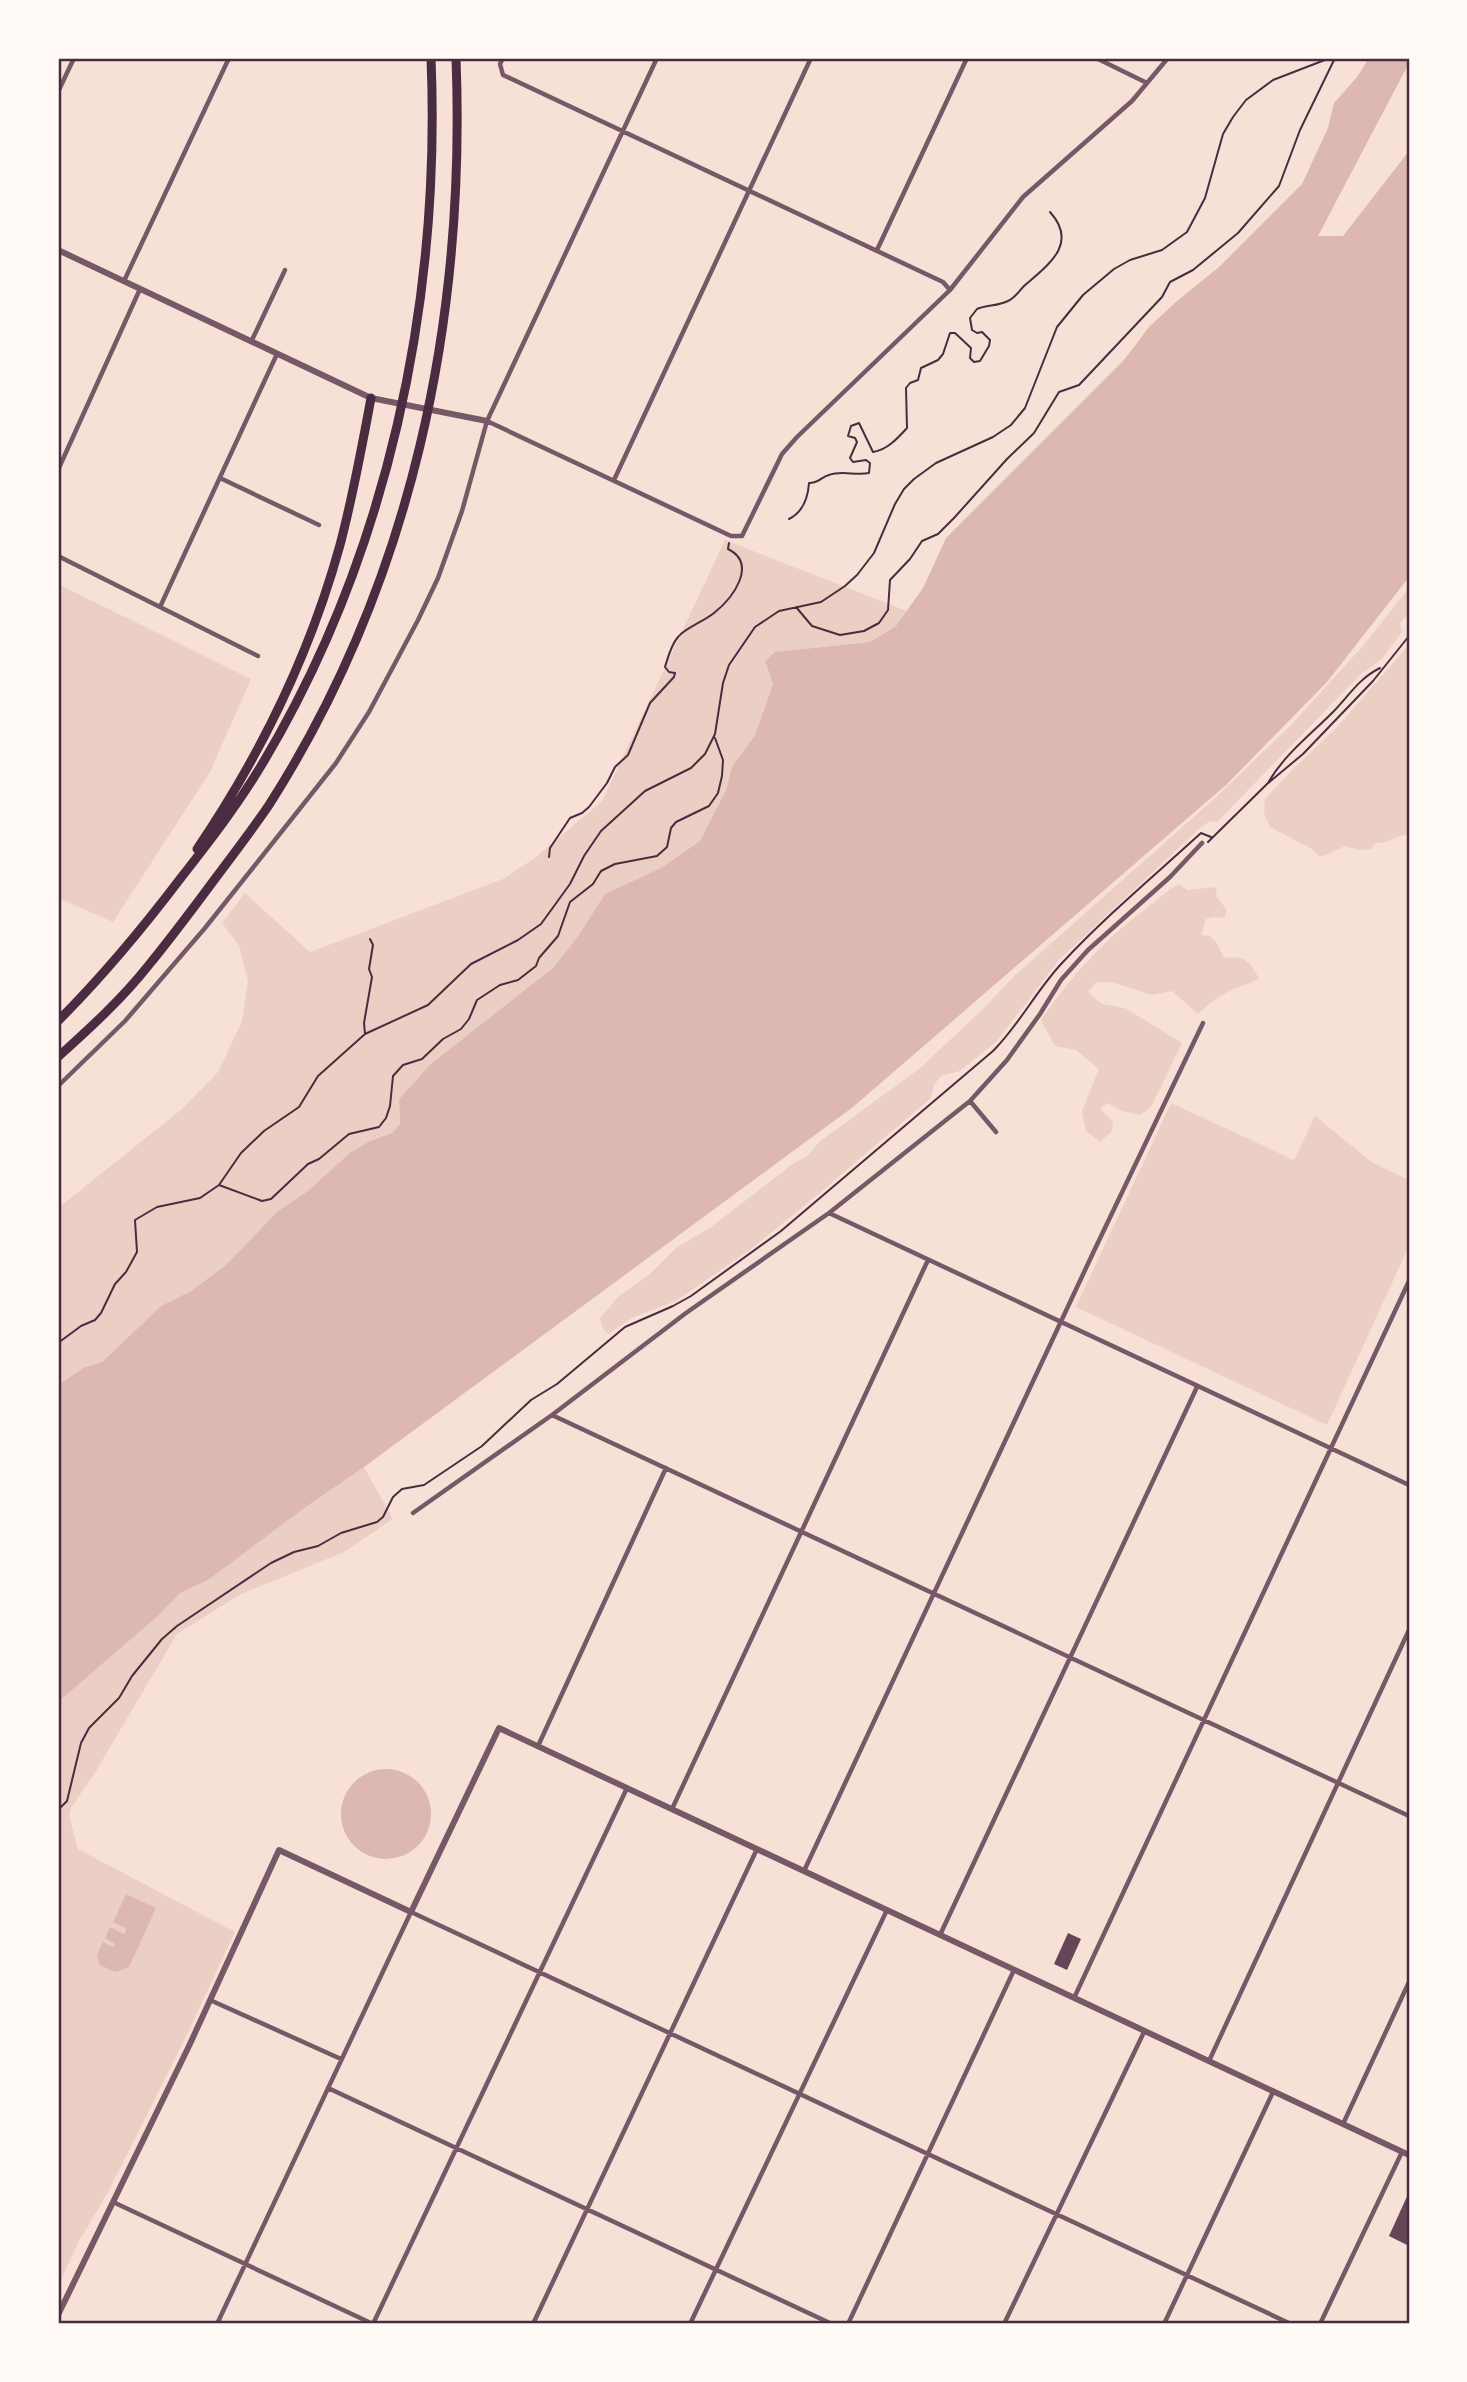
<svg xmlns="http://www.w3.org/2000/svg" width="1467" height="2382" font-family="'Public Sans',sans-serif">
<rect width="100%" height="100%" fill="#f7e1d7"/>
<path fill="#ebcfc5" d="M725,540L907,611L896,626L870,642L775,652L765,661L773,684L755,735L732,767L726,790L700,841L661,868L605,894L578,936L554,967L432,1064L399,1099L400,1124L392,1133L370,1141L308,1191L278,1211L226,1265L191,1291L161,1306L102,1362L83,1368L58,1385V1208L182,1109L218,1072L242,1021L248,981L239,946L222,923L245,893L310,952L503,879L536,857L602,801Z
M58,584L251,679L210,772L113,922L58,898Z
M1409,588V613L1400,623L1402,632L1382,659L1361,674L1217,822L1210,821L1200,828L1059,960L997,1041L960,1071L941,1076L934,1085L931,1098L809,1202L751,1249L676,1301L632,1318L608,1334L603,1329L600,1318L618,1297L650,1274L676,1248L711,1227L794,1163L808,1156L819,1142L919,1069L985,1007L1014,976L1213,800L1289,727L1362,647Z
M1409,645V834C1396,836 1389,843 1376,843L1371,849L1358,850L1345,846L1321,857L1310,848L1270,827L1264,813L1265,799L1293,769L1338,726Z
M1179,884L1187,890L1217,887L1216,896L1227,910L1224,918L1213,917L1206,919L1201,935L1210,936L1217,943L1224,958C1246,956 1248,960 1259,978C1250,985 1241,985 1232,990C1219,996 1209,1004 1198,1014L1172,991L1152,995L1111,982H1097L1088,992L1102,1004L1125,1008L1182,1043L1151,1107L1140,1115L1122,1111L1108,1103L1100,1108L1113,1122L1112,1131L1100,1142L1086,1131L1082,1111L1099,1069L1076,1050L1055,1046L1041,1020C1070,977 1103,941 1144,910C1156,902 1165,891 1179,884Z
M1171,1103L1294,1160L1315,1116L1373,1163L1409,1180V1246L1327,1425L1076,1307Z
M364,1467L393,1519L344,1552L239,1595L177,1634L96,1771L71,1808L69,1816L78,1849L235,1932L183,2043L107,2194L79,2241L58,2286V1702L158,1616L180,1593L208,1579L303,1509Z"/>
<path fill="#dcb8b0" d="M1369,58H1409V63L1318,236H1343L1409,151V577L1327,682L1226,785L853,1107L364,1467L303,1509L208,1580L180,1593L158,1616L58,1702V1385L83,1368L102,1362L161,1306L191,1291L226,1265L278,1211L308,1191L350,1153L370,1141L392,1133L400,1124L399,1099L431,1064L554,967L578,936L605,894L661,868L700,841L726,790L732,767L755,735L773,684L765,661L775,652L870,642L896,626L923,588L946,538L1124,360L1149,327L1177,301L1219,267L1302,184L1328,128L1334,103L1357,77Z
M341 1814a45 45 0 1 1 90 0a45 45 0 1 1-90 0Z
M126,1894L156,1908L129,1967L115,1972L100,1965L97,1955L103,1942L113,1947L115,1944L105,1938L110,1927L124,1934L127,1929L113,1922Z"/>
<path fill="#644757" d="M1068,1933L1081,1939L1067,1970L1054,1964Z
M1409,2192V2246L1389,2236Z"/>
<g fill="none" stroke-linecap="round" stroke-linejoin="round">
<path stroke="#4a2c40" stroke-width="2" d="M789,519C803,512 808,498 809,483C819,483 821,477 829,475C842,470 856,476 869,473L870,463L866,460L853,462L850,458L857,442L855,438L848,436L851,426L859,423L873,452C887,450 898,438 907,428L906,388L910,383L918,380L921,368L938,360L943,354L950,333H955L971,348L970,358L974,362L980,361L989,346L990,340L982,332L977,333L972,330L970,318L977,309C987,305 998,306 1008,301C1015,298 1019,291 1024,286C1048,265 1079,244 1050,212
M796,607L812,626L840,635L864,631L879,623L888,610L890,580L910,559L922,541L938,534L954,518L1007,459L1034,433L1059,392L1079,385L1162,297L1170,282L1193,270L1238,233L1279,186L1300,130L1335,58
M1268,783C1284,755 1309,736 1332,713C1349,696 1358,679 1380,668
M1208,842L1267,784L1303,754L1373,681L1409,636
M549,857L550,848L570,818L582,813L589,807L607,783L615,767L628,755L650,703L674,677L675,673L669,672L665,667C668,657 671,645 678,637C685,628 703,622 714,613C733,598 758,564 728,549L729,543
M365,1034L364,1023L372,977L369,969L373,945L370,939
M219,1185L262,1201L271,1199L308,1164L319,1159L349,1134L379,1127L386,1118L390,1106L393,1076L403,1065L422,1059L443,1039L461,1029L469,1019L477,1000L500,985L518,980L536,966L539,958L558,936L570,902L593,884L601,871L615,864L657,856L667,847L671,828L676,822L709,806L718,793L722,776L723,760L715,738
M58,1343L81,1326L95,1320L101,1313L115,1284L126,1272L137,1252L135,1220L157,1207L200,1198L219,1185L241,1153L264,1131L299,1107L318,1076L365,1034L428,1005L471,964L518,940L541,924L570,884L584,856L601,831L645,791L691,768L705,754L715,734L723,683L729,665L755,627L779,611L821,602L845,586L857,575L874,553L895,504L904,489L914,479L936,463L993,437L1011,425L1025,408L1057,327L1083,295L1114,269L1130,260L1162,250L1187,232L1205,198L1223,134L1233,117L1246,100L1273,80L1330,58
M58,1810L67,1801L81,1743L89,1728L119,1698L132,1676L162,1639L177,1626L271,1563L294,1552L318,1546L341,1533L377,1522L383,1517L393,1497L402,1489L424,1485L482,1446L531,1400L557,1384L625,1327L673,1306L691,1296L781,1231L993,1051C1020,1024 1037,989 1063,962C1106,916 1155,875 1201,833L1211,837"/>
<path stroke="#755966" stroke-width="4.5" d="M503,58L500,64L503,75L943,282L950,290
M1096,58L1147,83
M58,92L74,58
M877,250L967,58
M124,281L229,58
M252,340L285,270
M487,421L731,536H742L782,454L797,437L950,290L1023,197L1132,101L1168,58
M58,470L140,289
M220,478L319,525
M614,480L811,58
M58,556L258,656
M160,607L277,354
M58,1086L125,1021L205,928L336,763L369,712L418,620L438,578L462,511L487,421L657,58
M970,1101L996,1132
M829,1213L1409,1485
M552,1415L1409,1816
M413,1513L552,1415L686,1313L829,1213L970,1101L1007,1060L1040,1014L1061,980L1088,950L1170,877L1202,843
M538,1746L666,1468
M672,1809L928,1260
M804,1871L1093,1253L1203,1023
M940,1935L1197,1387
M1074,1998L1409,1281
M210,2000L341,2059
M1209,2061L1409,1630
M328,2088L832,2324
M1343,2124L1409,1982
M113,2202L373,2324
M217,2324L411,1912L1291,2324
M373,2324L627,1788
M533,2324L757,1849
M690,2324L887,1910
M848,2324L1014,1970
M1004,2324L1144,2032
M1164,2324L1273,2092
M1320,2324L1402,2152"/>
<path stroke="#755966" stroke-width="6" d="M58,250L371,398L487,421
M58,2315L189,2046L279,1850L411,1912L499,1728L1409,2155"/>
<path stroke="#4a2c40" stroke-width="9" d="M197,849C260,756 310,654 340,545C353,496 362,447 371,398
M58,1021C102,977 142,929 180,879C209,842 237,806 261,766C388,555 441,302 431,58
M58,1057C89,1029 122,999 148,966C167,943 185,919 203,895C225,865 248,836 269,805C412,581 466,321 456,58"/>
</g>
<rect width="1467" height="2382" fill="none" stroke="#fffaf5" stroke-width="119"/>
<rect x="60" y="60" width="1348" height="2262" fill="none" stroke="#4a2c40" stroke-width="2.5"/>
</svg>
